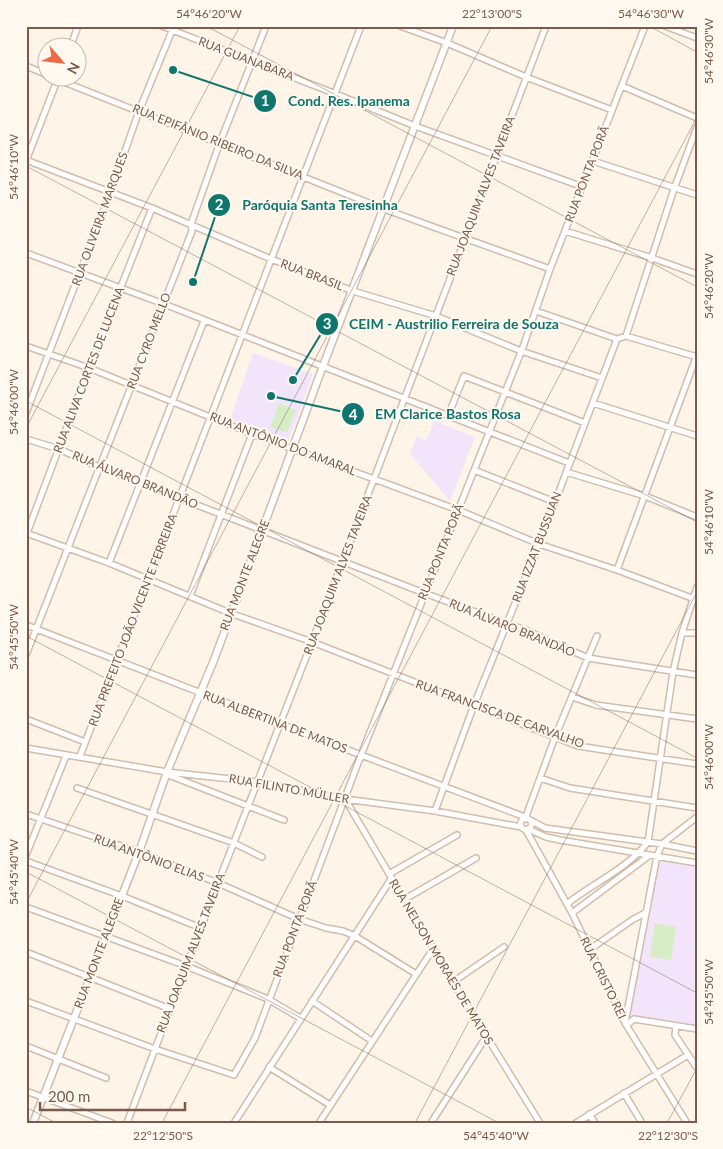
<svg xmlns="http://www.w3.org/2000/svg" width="723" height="1149" font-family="Lato,sans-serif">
<rect width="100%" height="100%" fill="#fef5e8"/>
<path fill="#f2e5fb" d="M253,353L313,374L289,440L230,419Z
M435,421L475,437L450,501L410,454L417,436L426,440Z
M657,856L697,863V1029L634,1019L627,1025Z"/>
<path fill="#d6edc5" d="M279,403L296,410L287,433L270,427Z
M655,923L676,927L671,960L650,957Z"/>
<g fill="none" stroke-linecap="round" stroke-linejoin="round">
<g stroke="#d2bcac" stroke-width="8">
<path id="minor" d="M162,26L336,94L415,126L583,187
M400,26L447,43L526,77L612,110
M665,26L697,38
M70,48L78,26
M26,66L48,75
M54,78L384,209L550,269
M622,86L697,118
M26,160L152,208L271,259L353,291L436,316L521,351L602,378
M26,161L58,78
M593,161L697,195
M565,231L652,258L697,274
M26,253L164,304L569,463
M536,311L617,339L626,336L697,357
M626,336L674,189L697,127
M26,346L89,368L252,434L458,510L539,544L617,570L697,600
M593,403L697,436
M26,413L111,191L139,111L174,26
M448,416L464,376L585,423
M26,439L59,449L99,467L424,593L525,630L588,658L697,675
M474,470L555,502
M566,472L645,496L697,517
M26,533L109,563L230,613L312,642L578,746L697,764
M27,533L89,368L152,208
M109,563L204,321
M617,570L697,355
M190,596L252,434
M26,625L361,755L525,817
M682,633H697
M26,655L192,231L191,224L219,145L266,26
M572,697L596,705L697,719
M26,719L85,742
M26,748L167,772L258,782L345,799L435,811L521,827
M80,756L361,26
M166,774L284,820
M540,778L570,788L697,808
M77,788L234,843L262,857
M345,799L453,982L540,1123
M435,811L474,705L539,544L617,339
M26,814L139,852L218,883L299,919L326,928L343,931L355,936L416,974
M520.5 824a5.5 5.5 0 1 1 11 0a5.5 5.5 0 1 1-11 0Z
M525,819L555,737L597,636
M530,820L545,828L662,844L697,851
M528,829L546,837L560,840L697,863
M526,830L572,913L625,1023L687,1123
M26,855L66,756
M26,861L122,896L201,928
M389,874L457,835
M405,899L476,858
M567,904C593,883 627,869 648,842L673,672L682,633L697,587
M26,907L186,966L268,999L300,1018
M572,913L650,855
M589,950L632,920L645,913
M26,952L170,1009
M453,982L504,947
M26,1001L155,1049L234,1075L255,1038L361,755L523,347L550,269L645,26
M312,1001L372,1041
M625,1023L657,856L662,844L697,817
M627,1025L634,1019L697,1029
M676,1026L675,1035L697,1068
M26,1046L106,1078
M269,1067L330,1105
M26,1091L112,1123
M624,1093L642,1123
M589,1114L595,1123
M127,1123L218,883L312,642L546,26
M234,1123L391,879
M319,1123L433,949
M431,1123L486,1037
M576,1123L688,1055"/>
</g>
<g stroke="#d2bcac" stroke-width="9">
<path id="tertiary" d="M33,1123L139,852L167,772L214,660L323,366L453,26"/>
</g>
<use href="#minor" stroke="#fff" stroke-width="5"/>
<use href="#tertiary" stroke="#fff" stroke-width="6"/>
</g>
<path fill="none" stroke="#7b5a49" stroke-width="1" stroke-opacity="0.45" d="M206,26L697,287M649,26L697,52M26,166L697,522M26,401L697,758M26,428L240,26M26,636L697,993M26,872L499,1123M26,903L492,26M26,1107L56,1123M162,1123L697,117M415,1123L697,592M667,1123L697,1068"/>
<g text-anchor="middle" stroke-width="4" stroke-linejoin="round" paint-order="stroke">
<g font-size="12" fill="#7b5a49" stroke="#fff9f0">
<text transform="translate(246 59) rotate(21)" y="4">RUA GUANABARA</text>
<text transform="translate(218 142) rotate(22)" y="4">RUA EPIFÂNIO RIBEIRO DA SILVA</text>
<text transform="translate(587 174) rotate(-69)" y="4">RUA PONTA PORÃ</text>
<text transform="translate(481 196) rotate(-69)" y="4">RUA JOAQUIM ALVES TAVEIRA</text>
<text transform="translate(100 219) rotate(-70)" y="4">RUA OLIVEIRA MARQUES</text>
<text transform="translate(312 275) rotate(21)" y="4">RUA BRASIL</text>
<text transform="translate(149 341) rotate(-69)" y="4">RUA CYRO MELLO</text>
<text transform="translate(89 370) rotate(-69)" y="4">RUA ALIVA CORTES DE LUCENA</text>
<text transform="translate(283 444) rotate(21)" y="4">RUA ANTÔNIO DO AMARAL</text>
<text transform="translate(135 480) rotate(22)" y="4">RUA ÁLVARO BRANDÃO</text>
<text transform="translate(537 547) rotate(-69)" y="4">RUA IZZAT BUSSUAN</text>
<text transform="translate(441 552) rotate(-68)" y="4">RUA PONTA PORÃ</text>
<text transform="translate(245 575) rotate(-69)" y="4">RUA MONTE ALEGRE</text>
<text transform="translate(338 575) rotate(-69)" y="4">RUA JOAQUIM ALVES TAVEIRA</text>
<text transform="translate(133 620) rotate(-69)" y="4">RUA PREFEITO JOÃO VICENTE FERREIRA</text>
<text transform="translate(512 628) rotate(22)" y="4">RUA ÁLVARO BRANDÃO</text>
<text transform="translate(500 714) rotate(20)" y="4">RUA FRANCISCA DE CARVALHO</text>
<text transform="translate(275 722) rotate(21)" y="4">RUA ALBERTINA DE MATOS</text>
<text transform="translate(289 789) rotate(10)" y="4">RUA FILINTO MÜLLER</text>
<text transform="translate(149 858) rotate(20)" y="4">RUA ANTÔNIO ELIAS</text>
<text transform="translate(295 929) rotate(-69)" y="4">RUA PONTA PORÃ</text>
<text transform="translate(99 953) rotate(-69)" y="4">RUA MONTE ALEGRE</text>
<text transform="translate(191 953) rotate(-69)" y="4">RUA JOAQUIM ALVES TAVEIRA</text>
<text transform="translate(441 962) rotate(59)" y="4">RUA NELSON MORAES DE MATOS</text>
<text transform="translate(603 978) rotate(64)" y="4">RUA CRISTO REI</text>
</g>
</g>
<path fill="none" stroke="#0f766e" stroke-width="2" d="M173 70L265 101M193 282L219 205M293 380L327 324M271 396L353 414"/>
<g fill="#0f766e" stroke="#fff9f0" stroke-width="2">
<circle cx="173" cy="70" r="5"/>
<circle cx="193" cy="282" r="5"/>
<circle cx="293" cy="380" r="5"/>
<circle cx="271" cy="396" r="5"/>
<circle cx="265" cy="101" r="12"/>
<circle cx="219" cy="205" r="12"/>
<circle cx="327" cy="324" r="12"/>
<circle cx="353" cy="414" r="12"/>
</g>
<g font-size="15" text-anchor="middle" font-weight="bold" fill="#fff">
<text x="265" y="106">1</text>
<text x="219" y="210">2</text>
<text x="327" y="329">3</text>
<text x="353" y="420">4</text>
</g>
<g font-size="14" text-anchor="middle" font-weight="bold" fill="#0f766e" stroke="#fff9f0" stroke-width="4" stroke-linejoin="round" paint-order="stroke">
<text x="349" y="106">Cond. Res. Ipanema</text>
<text x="320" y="210">Paróquia Santa Teresinha</text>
<text x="454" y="329">CEIM - Austrilio Ferreira de Souza</text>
<text x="448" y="419">EM Clarice Bastos Rosa</text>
</g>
<rect width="723" height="1149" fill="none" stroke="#fff9f0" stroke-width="55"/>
<g transform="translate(62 62) rotate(118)"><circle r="24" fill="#fff9f0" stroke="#cab9ad"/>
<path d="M0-4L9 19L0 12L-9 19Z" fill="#f06945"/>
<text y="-8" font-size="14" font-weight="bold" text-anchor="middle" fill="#7b5a49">N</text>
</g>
<path d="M40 1102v8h145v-8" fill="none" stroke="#7b5a49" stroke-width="2.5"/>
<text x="48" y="1102" font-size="15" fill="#7b5a49" stroke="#fff9f0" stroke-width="4" paint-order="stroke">200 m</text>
<rect x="28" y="28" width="668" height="1094" fill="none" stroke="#7b5a49" stroke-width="2"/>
<g font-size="12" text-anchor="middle" fill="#7b5a49">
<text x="209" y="18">54°46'20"W</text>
<text x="492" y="18">22°13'00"S</text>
<text x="651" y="18">54°46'30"W</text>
<text transform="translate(709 51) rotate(-90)" y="4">54°46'30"W</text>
<text transform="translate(14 167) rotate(-90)" y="4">54°46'10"W</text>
<text transform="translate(709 286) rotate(-90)" y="4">54°46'20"W</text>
<text transform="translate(14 402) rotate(-90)" y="4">54°46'00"W</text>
<text transform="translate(709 522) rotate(-90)" y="4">54°46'10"W</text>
<text transform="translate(14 637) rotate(-90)" y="4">54°45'50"W</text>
<text transform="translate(709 757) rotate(-90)" y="4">54°46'00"W</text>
<text transform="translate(14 872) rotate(-90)" y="4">54°45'40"W</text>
<text transform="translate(709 992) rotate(-90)" y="4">54°45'50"W</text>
<text x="163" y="1140">22°12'50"S</text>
<text x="496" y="1140">54°45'40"W</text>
<text x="668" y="1140">22°12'30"S</text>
</g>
</svg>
